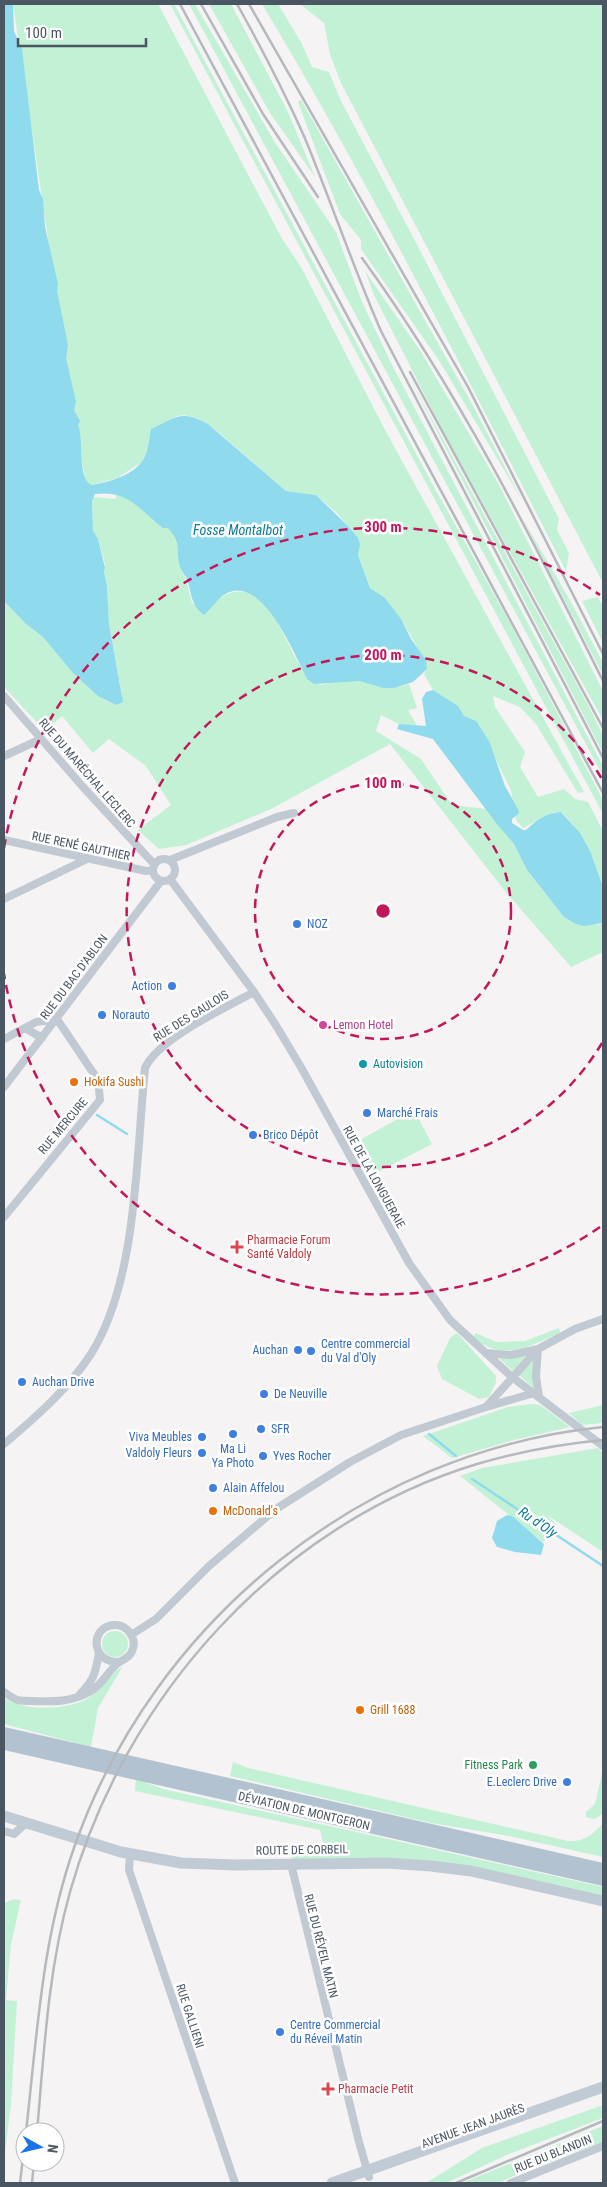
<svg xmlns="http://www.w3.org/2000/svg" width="607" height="2187" font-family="'Roboto Condensed',sans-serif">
<rect width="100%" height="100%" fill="#f5f3f3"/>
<path fill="#c3f1d5" d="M13,4H158L281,237L301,267L385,430L584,792L578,793L536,724L520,707L493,696L495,707L525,752L520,767L538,797L564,789L575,799L588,802L603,831V887C593,860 583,832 561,812H554L523,828L516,820L511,790L489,746L454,704L433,690L424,674L427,669C414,638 398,609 370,588L348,526L337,513L316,495L286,491L216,430L199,419L184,415L177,416L158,426L142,462L117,478L91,485L86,482L80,453Z
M170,4H174L434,487L510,623L603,800V814Z
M189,4H195L274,141L336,232L362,302L393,367L603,766V776Z
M209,4H231L288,112L315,177L270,113Z
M262,4H278L302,44L312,67L329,72L340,99L412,235L559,519L557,530L569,553L566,571C468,380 372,187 262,4Z
M300,4H603V583L341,83L330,54L324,23Z
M301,100L471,402L523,502L440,362L361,249V240L340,214L298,102Z
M365,271L421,352L498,483L603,691V720L443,431L374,295Z
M409,377L588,705L603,735V753Z
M116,491L136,503L175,532L180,546L181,571L185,577L192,603L208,612C224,586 253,584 270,611C282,628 290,648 300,666C304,673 313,679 320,685C332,682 346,680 359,681C378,682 387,692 409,684L417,708L408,710L417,726L399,724L381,715L376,731L421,759L452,805L486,809L514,844L527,870L564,917L598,925L603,923V952L571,967L505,891L390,744L271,809L186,845L159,849L138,830L171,805L146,766L109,739L93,753L62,716L45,731L4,687V601L26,624L43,637L72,672L105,700L116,705L122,695L109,624L107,586L104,572L105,564L98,539L93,531L92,497L116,499Z
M521,516L571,602L603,663V675Z
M598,597L603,607V643L582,601Z
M414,1110L432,1144L374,1174L356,1142Z
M559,1328L560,1333C529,1346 503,1363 473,1337L476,1333L496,1342L525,1341Z
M457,1333L496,1376V1382L489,1397L479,1399L442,1379L437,1366L450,1338Z
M526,1356L513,1371L499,1358Z
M533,1361L534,1363V1388L519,1375Z
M531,1404L540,1405L570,1427L514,1440L452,1458L423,1436L508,1407Z
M603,1405V1423L582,1425L569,1413Z
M598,1448L603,1453V1552L547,1515L557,1525L543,1542L460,1476L482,1468Z
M102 1644a13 13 0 1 1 26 0a13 13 0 1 1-26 0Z
M123,1666L98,1708L91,1747L4,1724V1698C24,1712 73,1711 93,1695C104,1687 111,1673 123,1666Z
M233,1762L248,1768L568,1841C585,1842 593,1834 603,1823V1857L509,1836L431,1823L230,1776Z
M603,1768V1814L594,1819L586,1817V1812L595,1804Z
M136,1779L163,1789L603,1887V1897L476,1868L293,1860L291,1856L326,1855L320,1830L135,1791Z
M14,1899L21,1900L11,1944L6,2000L17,2001L11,2104L4,2161V1903Z
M603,2105V2118L509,2154L446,2183H426L482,2148Z
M603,2126V2142L525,2171L498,2183H462Z"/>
<path fill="#90daee" d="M4,4H13L14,31L22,49L39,190L43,199L45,227L58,284L57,291L68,345L66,358L76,402L74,410L80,421L78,425C84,439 77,477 91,485C109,482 137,475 145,456C149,448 149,438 151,429C176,418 180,409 208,424L286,491L316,495L348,526L358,538L360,544L358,555L370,588L385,598L401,619L411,639L426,660L427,669L413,682L394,688H383L360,681L314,684L307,679C295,655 266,584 233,591C219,594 214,607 204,615C190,605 192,592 186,577C184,574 181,571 180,567C175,548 183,545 168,528H163C138,509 129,490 95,494L92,501L93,531L98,539L105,568L104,572L107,586L109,624L123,702L116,705L98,696L72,672L43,637L26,624L4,601Z
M433,690L458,706L464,716L476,721L480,727L489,741L505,786L518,809L519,813L512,819V823L523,830H526C535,821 548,812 561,812L580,833L590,851L603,887V923L584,926L576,924L564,917L527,870L514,844L496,823L433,739L397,729L399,724L426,726L422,699L426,692Z
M507,1515L512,1516L544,1544L541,1555L515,1552L497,1547L492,1538L497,1521Z"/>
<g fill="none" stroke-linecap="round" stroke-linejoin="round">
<path stroke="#90daee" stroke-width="2.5" d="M97,1115L127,1134
M429,1434L456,1456
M472,1479L603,1566"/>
<path stroke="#c1cad2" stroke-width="8" d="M4,696L83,787L154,864
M4,756L41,739
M4,840L146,871L153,870
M153 870a11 11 0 1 1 22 0a11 11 0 1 1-22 0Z
M170,860L277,817L294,813
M170,879L254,992L277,1027L302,1069L409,1263L450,1320L512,1377L603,1446
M4,899L87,859
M25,1028L42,1038
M4,1039L36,1022L57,1019L98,1080L100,1100L4,1217
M4,1087L161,881
M538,1349L536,1376L539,1397
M486,1353L511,1355L538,1349L575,1329L603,1319
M486,1407L538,1349
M4,1444C35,1418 69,1388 91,1354C138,1279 136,1155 145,1068C158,1039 225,1008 254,992
M131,1635L156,1619L209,1566L276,1509L350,1462L401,1435L486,1407L534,1393
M4,1692C8,1695 13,1698 17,1700C22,1701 27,1701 32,1701C54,1702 72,1702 91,1691C103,1684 108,1671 118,1663C123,1659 129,1659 132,1651C138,1639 127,1624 114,1625C89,1627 91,1663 119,1662
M80,1694C95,1679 95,1673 99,1653
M4,1831L14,1834L26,1823
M130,1854L129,1870L235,2183
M291,1864L359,2142L369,2177
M511,2183L603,2146"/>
<path stroke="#c1cbd6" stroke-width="11" d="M4,1816L121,1852L181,1863L236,1865L387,1863L431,1866L471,1871L603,1901
M332,2183L603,2087"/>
<path stroke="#b3c2d1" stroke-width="12" d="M4,1733L603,1869
M4,1744L603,1880"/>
<path stroke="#b5b8bd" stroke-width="2.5" d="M180,4L603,793
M201,4L263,114L318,197
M237,4C261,47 284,91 304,136C331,201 353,267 381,331L603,758
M249,4L468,387L603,654
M362,258C458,390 531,536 603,681
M410,372L603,728
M26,2132C37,2035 42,1937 75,1845C155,1619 365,1451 603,1427
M37,2132C44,2052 48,1970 70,1892C125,1696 279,1524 477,1464C518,1452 560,1444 603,1440
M20,2183L25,2140
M32,2183L34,2162
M456,2183L603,2121"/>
</g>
<g fill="none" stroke="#c2185b" stroke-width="2.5" stroke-dasharray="9 6">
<circle cx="383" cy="911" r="128"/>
<path d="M602 1043A256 256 0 1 1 602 779"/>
<path d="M600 1227A384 384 0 0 1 4 974M4 848A384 384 0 0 1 600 595"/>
</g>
<g fill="#3f7fe0" stroke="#fff" stroke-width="2">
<circle cx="297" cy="924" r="5"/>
<circle cx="172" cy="986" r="5"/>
<circle cx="102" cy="1015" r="5"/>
<circle cx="367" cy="1113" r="5"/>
<circle cx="253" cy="1135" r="5"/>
<circle cx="298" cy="1350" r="5"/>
<circle cx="311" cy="1351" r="5"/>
<circle cx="22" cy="1382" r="5"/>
<circle cx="264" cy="1394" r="5"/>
<circle cx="261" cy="1429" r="5"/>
<circle cx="233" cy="1434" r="5"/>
<circle cx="202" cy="1437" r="5"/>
<circle cx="202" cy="1453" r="5"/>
<circle cx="263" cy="1456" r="5"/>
<circle cx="213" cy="1488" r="5"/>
<circle cx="567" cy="1782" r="5"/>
<circle cx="280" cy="2032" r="5"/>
</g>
<circle fill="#d1479c" stroke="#fff" stroke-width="2" cx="323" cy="1025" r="5"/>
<circle fill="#0f9aa8" stroke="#fff" stroke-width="2" cx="363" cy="1064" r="5"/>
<g fill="#e8710a" stroke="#fff" stroke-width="2">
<circle cx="74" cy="1082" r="5"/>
<circle cx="213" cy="1511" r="5"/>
<circle cx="360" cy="1710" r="5"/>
</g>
<g fill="#e0444e" stroke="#fff" stroke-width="2">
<path d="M234.5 1239.5h5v5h5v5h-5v5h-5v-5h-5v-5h5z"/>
<path d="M325.5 2081.5h5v5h5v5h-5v5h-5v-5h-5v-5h5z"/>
</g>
<circle fill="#2e9e5b" stroke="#fff" stroke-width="2" cx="533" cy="1765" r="5"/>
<g text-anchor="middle" stroke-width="5" stroke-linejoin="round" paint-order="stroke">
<g font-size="12" fill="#4a5661" stroke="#fff">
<text transform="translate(87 773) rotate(49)" y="4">RUE DU MARÉCHAL LECLERC</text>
<text transform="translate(81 846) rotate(12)" y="4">RUE RENÉ GAUTHIER</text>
<text transform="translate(74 977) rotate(-53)" y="4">RUE DU BAC D'ABLON</text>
<text transform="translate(191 1016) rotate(-32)" y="4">RUE DES GAULOIS</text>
<text transform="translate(63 1126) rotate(-50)" y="4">RUE MERCURE</text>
<text transform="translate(374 1177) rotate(61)" y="4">RUE DE LA LONGUERAIE</text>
<text transform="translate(304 1811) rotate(13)" y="4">DÉVIATION DE MONTGERON</text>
<text transform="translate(302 1850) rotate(-1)" y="4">ROUTE DE CORBEIL</text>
<text transform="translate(321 1946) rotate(76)" y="4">RUE DU RÉVEIL MATIN</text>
<text transform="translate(190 2016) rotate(72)" y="4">RUE GALLIENI</text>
<text transform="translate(473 2126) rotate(-20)" y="4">AVENUE JEAN JAURÈS</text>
<text transform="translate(553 2154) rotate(-22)" y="4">RUE DU BLANDIN</text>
</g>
<g font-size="12" fill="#366cbe" stroke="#fff" text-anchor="start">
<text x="307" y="928">NOZ</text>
<text x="162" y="990" text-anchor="end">Action</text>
<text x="112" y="1019">Norauto</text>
<text x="377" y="1117">Marché Frais</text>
<text x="263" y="1139">Brico Dépôt</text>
<text x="321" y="1348">Centre commercial<tspan x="321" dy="14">du Val d'Oly</tspan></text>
<text x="288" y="1354" text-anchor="end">Auchan</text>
<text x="32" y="1386">Auchan Drive</text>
<text x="274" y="1398">De Neuville</text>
<text x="271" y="1433">SFR</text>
<text x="192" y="1441" text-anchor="end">Viva Meubles</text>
<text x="233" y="1453" text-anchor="middle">Ma Li<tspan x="233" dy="14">Ya Photo</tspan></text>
<text x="192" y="1457" text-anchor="end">Valdoly Fleurs</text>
<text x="273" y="1460">Yves Rocher</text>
<text x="223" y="1492">Alain Affelou</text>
<text x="557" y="1786" text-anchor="end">E.Leclerc Drive</text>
<text x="290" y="2029">Centre Commercial<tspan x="290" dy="14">du Réveil Matin</tspan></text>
</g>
<g font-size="12" fill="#b23c85" stroke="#fff" text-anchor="start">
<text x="333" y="1029">Lemon Hotel</text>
</g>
<g font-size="12" fill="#0d838f" stroke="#fff" text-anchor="start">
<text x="373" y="1068">Autovision</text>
</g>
<g font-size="12" fill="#c56008" stroke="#fff" text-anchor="start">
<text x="84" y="1086">Hokifa Sushi</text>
<text x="223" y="1515">McDonald's</text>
<text x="370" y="1714">Grill 1688</text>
</g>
<g font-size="12" fill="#be3a42" stroke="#fff" text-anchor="start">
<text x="247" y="1244">Pharmacie Forum<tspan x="247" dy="14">Santé Valdoly</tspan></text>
<text x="338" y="2093">Pharmacie Petit</text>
</g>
<g font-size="12" fill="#27864d" stroke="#fff" text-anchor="end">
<text x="523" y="1769">Fitness Park</text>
</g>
<g font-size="14" font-style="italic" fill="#0c7c9b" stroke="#fff">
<text x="238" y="535">Fosse Montalbot</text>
<text transform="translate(538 1522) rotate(34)" y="5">Ru d'Oly</text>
</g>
</g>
<circle cx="383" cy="911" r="8" fill="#c2185b" stroke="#fff" stroke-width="2.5"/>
<g font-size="15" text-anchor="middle" font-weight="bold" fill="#c2185b" stroke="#fff" stroke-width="5" stroke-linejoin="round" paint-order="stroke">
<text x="383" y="532">300 m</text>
<text x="383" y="660">200 m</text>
<text x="383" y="788">100 m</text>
</g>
<rect width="607" height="2187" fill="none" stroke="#4a5661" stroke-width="10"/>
<g transform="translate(40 2147) rotate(98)"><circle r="24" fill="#ffffff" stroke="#b7bbc0"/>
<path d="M0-4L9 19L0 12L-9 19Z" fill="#1a73e8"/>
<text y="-8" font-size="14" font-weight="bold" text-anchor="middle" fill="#4a5661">N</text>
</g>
<path d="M18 38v8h128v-8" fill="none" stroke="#4a5661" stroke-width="2.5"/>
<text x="25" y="38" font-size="15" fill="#4a5661" stroke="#ffffff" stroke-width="4" paint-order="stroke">100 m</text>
</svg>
